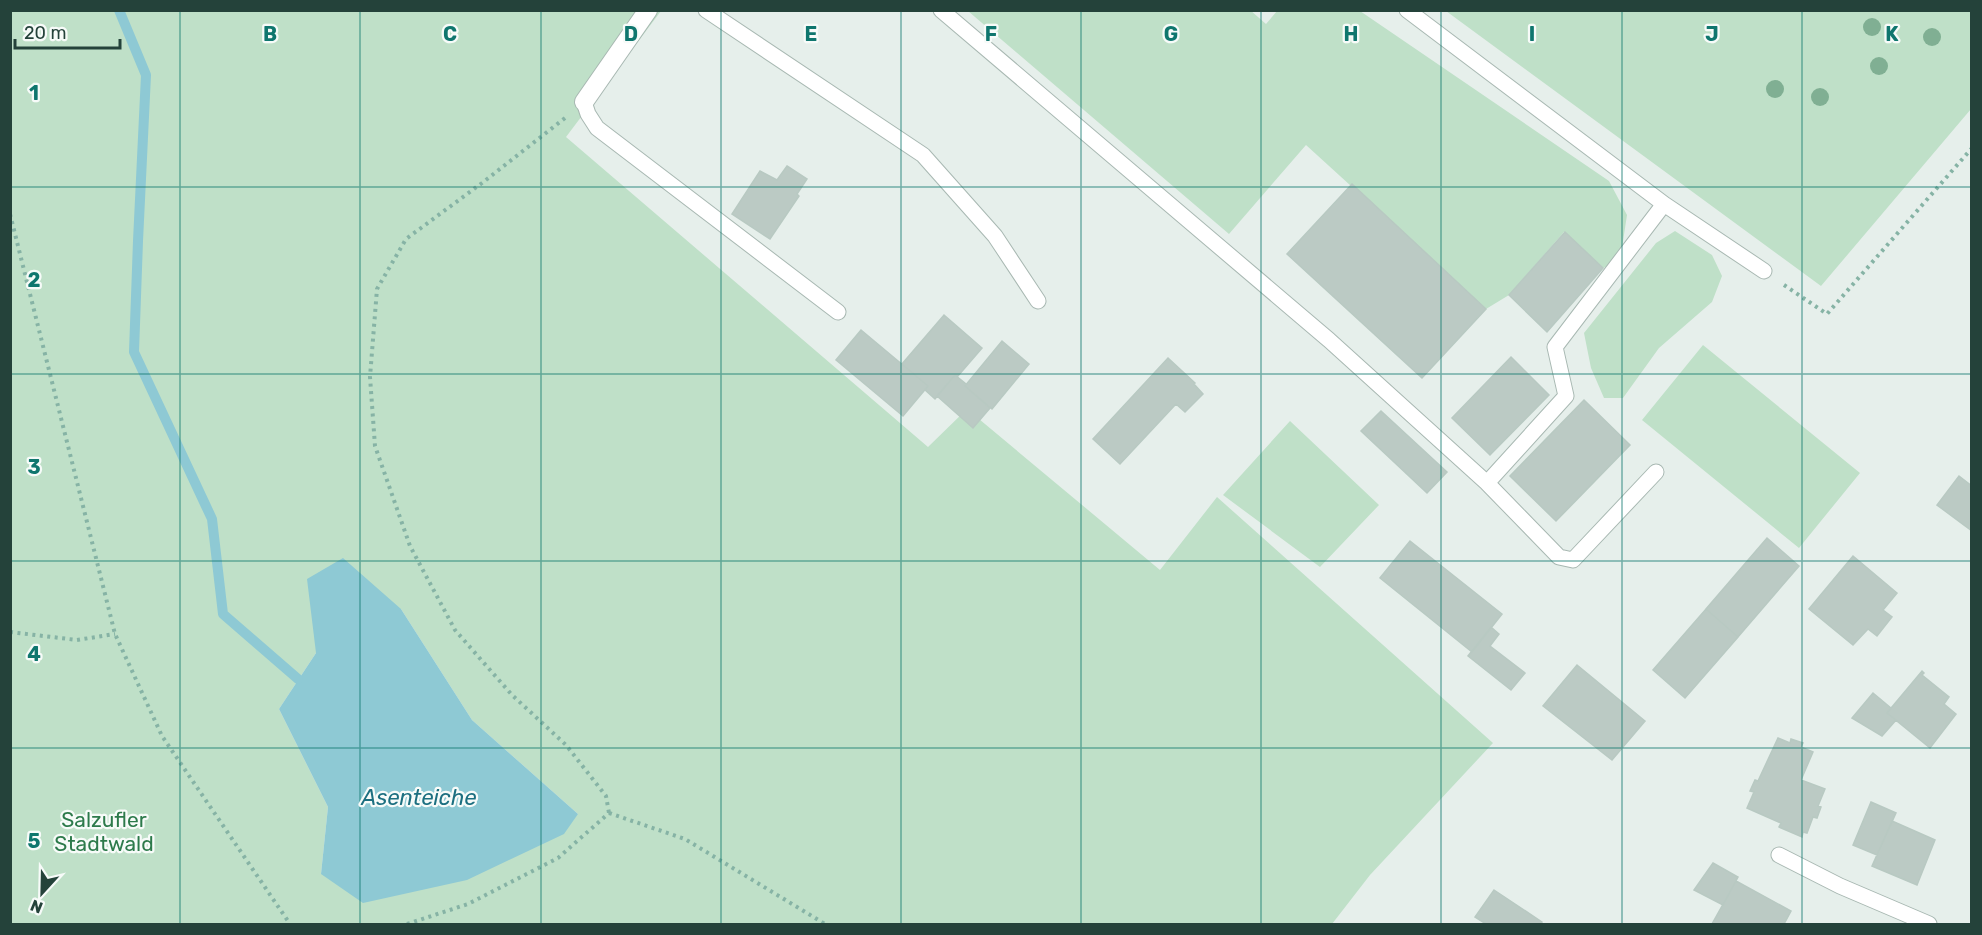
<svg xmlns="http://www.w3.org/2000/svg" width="1982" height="935" font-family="Rubik,sans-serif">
<rect width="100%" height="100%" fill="#e6efeb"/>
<path fill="#bfe0c8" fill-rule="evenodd" d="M1250,10L1266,24L1277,11H1360L1609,181L1627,215L1620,261L1603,268L1564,232L1509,295L1486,309L1306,145L1229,234L968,11Z
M10,11H661L566,137L928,447L967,409L1160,570L1217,497L1493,743L1370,875L1332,924H11ZM401,609L472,720L578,814L321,874L328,807L279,709L316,653Z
M1446,11H1971V109L1821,286Z
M1675,231L1712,255L1722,276L1712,302L1659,348L1623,398H1604L1591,368L1584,333L1656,243Z
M1703,345L1860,473L1799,548L1642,420Z
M1290,421L1379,505L1320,567L1223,495Z"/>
<path fill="#8ec9d4" d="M343,558L401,609L472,720L578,814L564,834L467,880L363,903L321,874L328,807L279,709L316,653L307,579Z"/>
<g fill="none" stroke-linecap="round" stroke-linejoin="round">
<path stroke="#8ec9d4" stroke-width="10" d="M119,10L146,75L138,241L134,352L212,519L223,614L298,679"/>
</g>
<path fill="#bbcac4" stroke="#b8c9c2" stroke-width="1.5" d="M787,166L807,179L797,194L799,196L770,239L732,214L760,171L777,180Z
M1352,184L1486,309L1422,378L1287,254Z
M1565,232L1603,268L1547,332L1509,295Z
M944,315L982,348L958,376L955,375L935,399L925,390L928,386L902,364Z
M861,330L928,386L903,416L836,360Z
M1002,341L1029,364L992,409L965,386Z
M1511,357L1549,395L1490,455L1452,418Z
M1168,358L1195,383L1194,384L1203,394L1185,412L1176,404L1120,464L1093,439Z
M955,375L966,384L965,386L990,408L973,428L937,396Z
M1584,400L1630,445L1556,521L1510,476Z
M1381,411L1447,472L1427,493L1361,431Z
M1959,476L1972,486V531L1937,505Z
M1767,538L1799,566L1738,637L1706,609Z
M1410,541L1502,614L1472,652L1380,578Z
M1853,556L1897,593L1883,610L1892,617L1877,636L1868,629L1853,645L1809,609Z
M1706,609L1738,637L1685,698L1653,670Z
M1491,627L1499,634L1490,646L1525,673L1511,690L1468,656Z
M1577,665L1645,721L1612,760L1543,706Z
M1922,671L1924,673L1922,675L1949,697L1944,704L1956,714L1930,748L1887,713Z
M1873,693L1891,708L1887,713L1896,720L1882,736L1852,718Z
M1778,738L1790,743L1791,739L1803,743L1801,747L1813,752L1801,780L1825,789L1818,806L1821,807L1817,818L1813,817L1807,833L1803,832L1802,837L1779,827L1781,823L1747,808L1754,792L1750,791L1755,780L1758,781Z
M1871,802L1896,813L1877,855L1853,845Z
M1892,821L1935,840L1917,885L1872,866Z
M1713,863L1738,877L1723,905L1694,890Z
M1736,881L1791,911L1784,924H1712Z
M1494,890L1542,922L1540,924H1486L1475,917Z"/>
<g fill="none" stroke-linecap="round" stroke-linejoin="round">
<g stroke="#a8b8b2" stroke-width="17">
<path id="service" d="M706,10L923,155L995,236L1038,301
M941,10L1329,340L1487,483L1559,557L1573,560L1656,472
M1407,10L1664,204L1764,271
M584,102L588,114L597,128L838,312
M1487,483L1566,396L1555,347L1664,204
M1779,855L1840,886L1929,924"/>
</g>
<g stroke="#a8b8b2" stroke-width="20">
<path id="minor" d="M584,102L648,10"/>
</g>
<path stroke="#86b3a5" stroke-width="4" stroke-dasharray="3 4.5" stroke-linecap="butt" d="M565,118L482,183L406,239L377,289L370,377L375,446L410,546L455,630L512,695L566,745L606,796L609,813
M10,214L115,634L162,736L290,924
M1784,285L1827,314L1972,148
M10,632L77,640L115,634
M609,813L685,839L825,924
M407,924L468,904L558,858L609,813"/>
<use href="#service" stroke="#fff" stroke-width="15"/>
<use href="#minor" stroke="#fff" stroke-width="18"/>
</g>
<g fill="#80af93">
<circle cx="1872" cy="27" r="9"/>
<circle cx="1932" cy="37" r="9"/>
<circle cx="1879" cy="66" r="9"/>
<circle cx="1775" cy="89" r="9"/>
<circle cx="1820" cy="97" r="9"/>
</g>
<path fill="none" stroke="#0f766e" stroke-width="1.5" stroke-opacity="0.55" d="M180,10V924M360,10V924M541,10V924M721,10V924M901,10V924M1081,10V924M1261,10V924M1441,10V924M1622,10V924M1802,10V924M10,187H1972M10,374H1972M10,561H1972M10,748H1972"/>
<g text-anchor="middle" stroke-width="4.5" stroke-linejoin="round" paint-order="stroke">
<g font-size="21" fill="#2d7a4b" stroke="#f7fbf9">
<text x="104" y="827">Salzufler<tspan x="104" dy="24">Stadtwald</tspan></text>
</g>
<g font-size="22" font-style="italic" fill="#1c6f80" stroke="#f7fbf9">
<text x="419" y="805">Asenteiche</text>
</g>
</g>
<g font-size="20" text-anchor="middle" font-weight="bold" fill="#0f766e" stroke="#f7fbf9" stroke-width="4.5" stroke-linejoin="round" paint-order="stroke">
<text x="270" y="41">B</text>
<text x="450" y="41">C</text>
<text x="631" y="41">D</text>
<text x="811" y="41">E</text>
<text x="991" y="41">F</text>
<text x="1171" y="41">G</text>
<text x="1351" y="41">H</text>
<text x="1532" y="41">I</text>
<text x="1712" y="41">J</text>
<text x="1892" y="41">K</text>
<text x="34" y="100">1</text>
<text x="34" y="287">2</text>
<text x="34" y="474">3</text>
<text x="34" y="661">4</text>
<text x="34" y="848">5</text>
</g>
<rect width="1982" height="935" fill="none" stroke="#24423a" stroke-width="24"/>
<g transform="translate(42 893) rotate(202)" stroke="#f7fbf9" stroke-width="4.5" paint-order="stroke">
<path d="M0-4.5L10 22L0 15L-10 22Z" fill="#24423a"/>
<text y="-9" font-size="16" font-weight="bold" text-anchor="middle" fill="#24423a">N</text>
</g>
<path d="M15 39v9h105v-9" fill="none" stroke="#24423a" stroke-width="3"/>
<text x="24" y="39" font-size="18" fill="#24423a" stroke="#f7fbf9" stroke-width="4.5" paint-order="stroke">20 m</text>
</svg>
